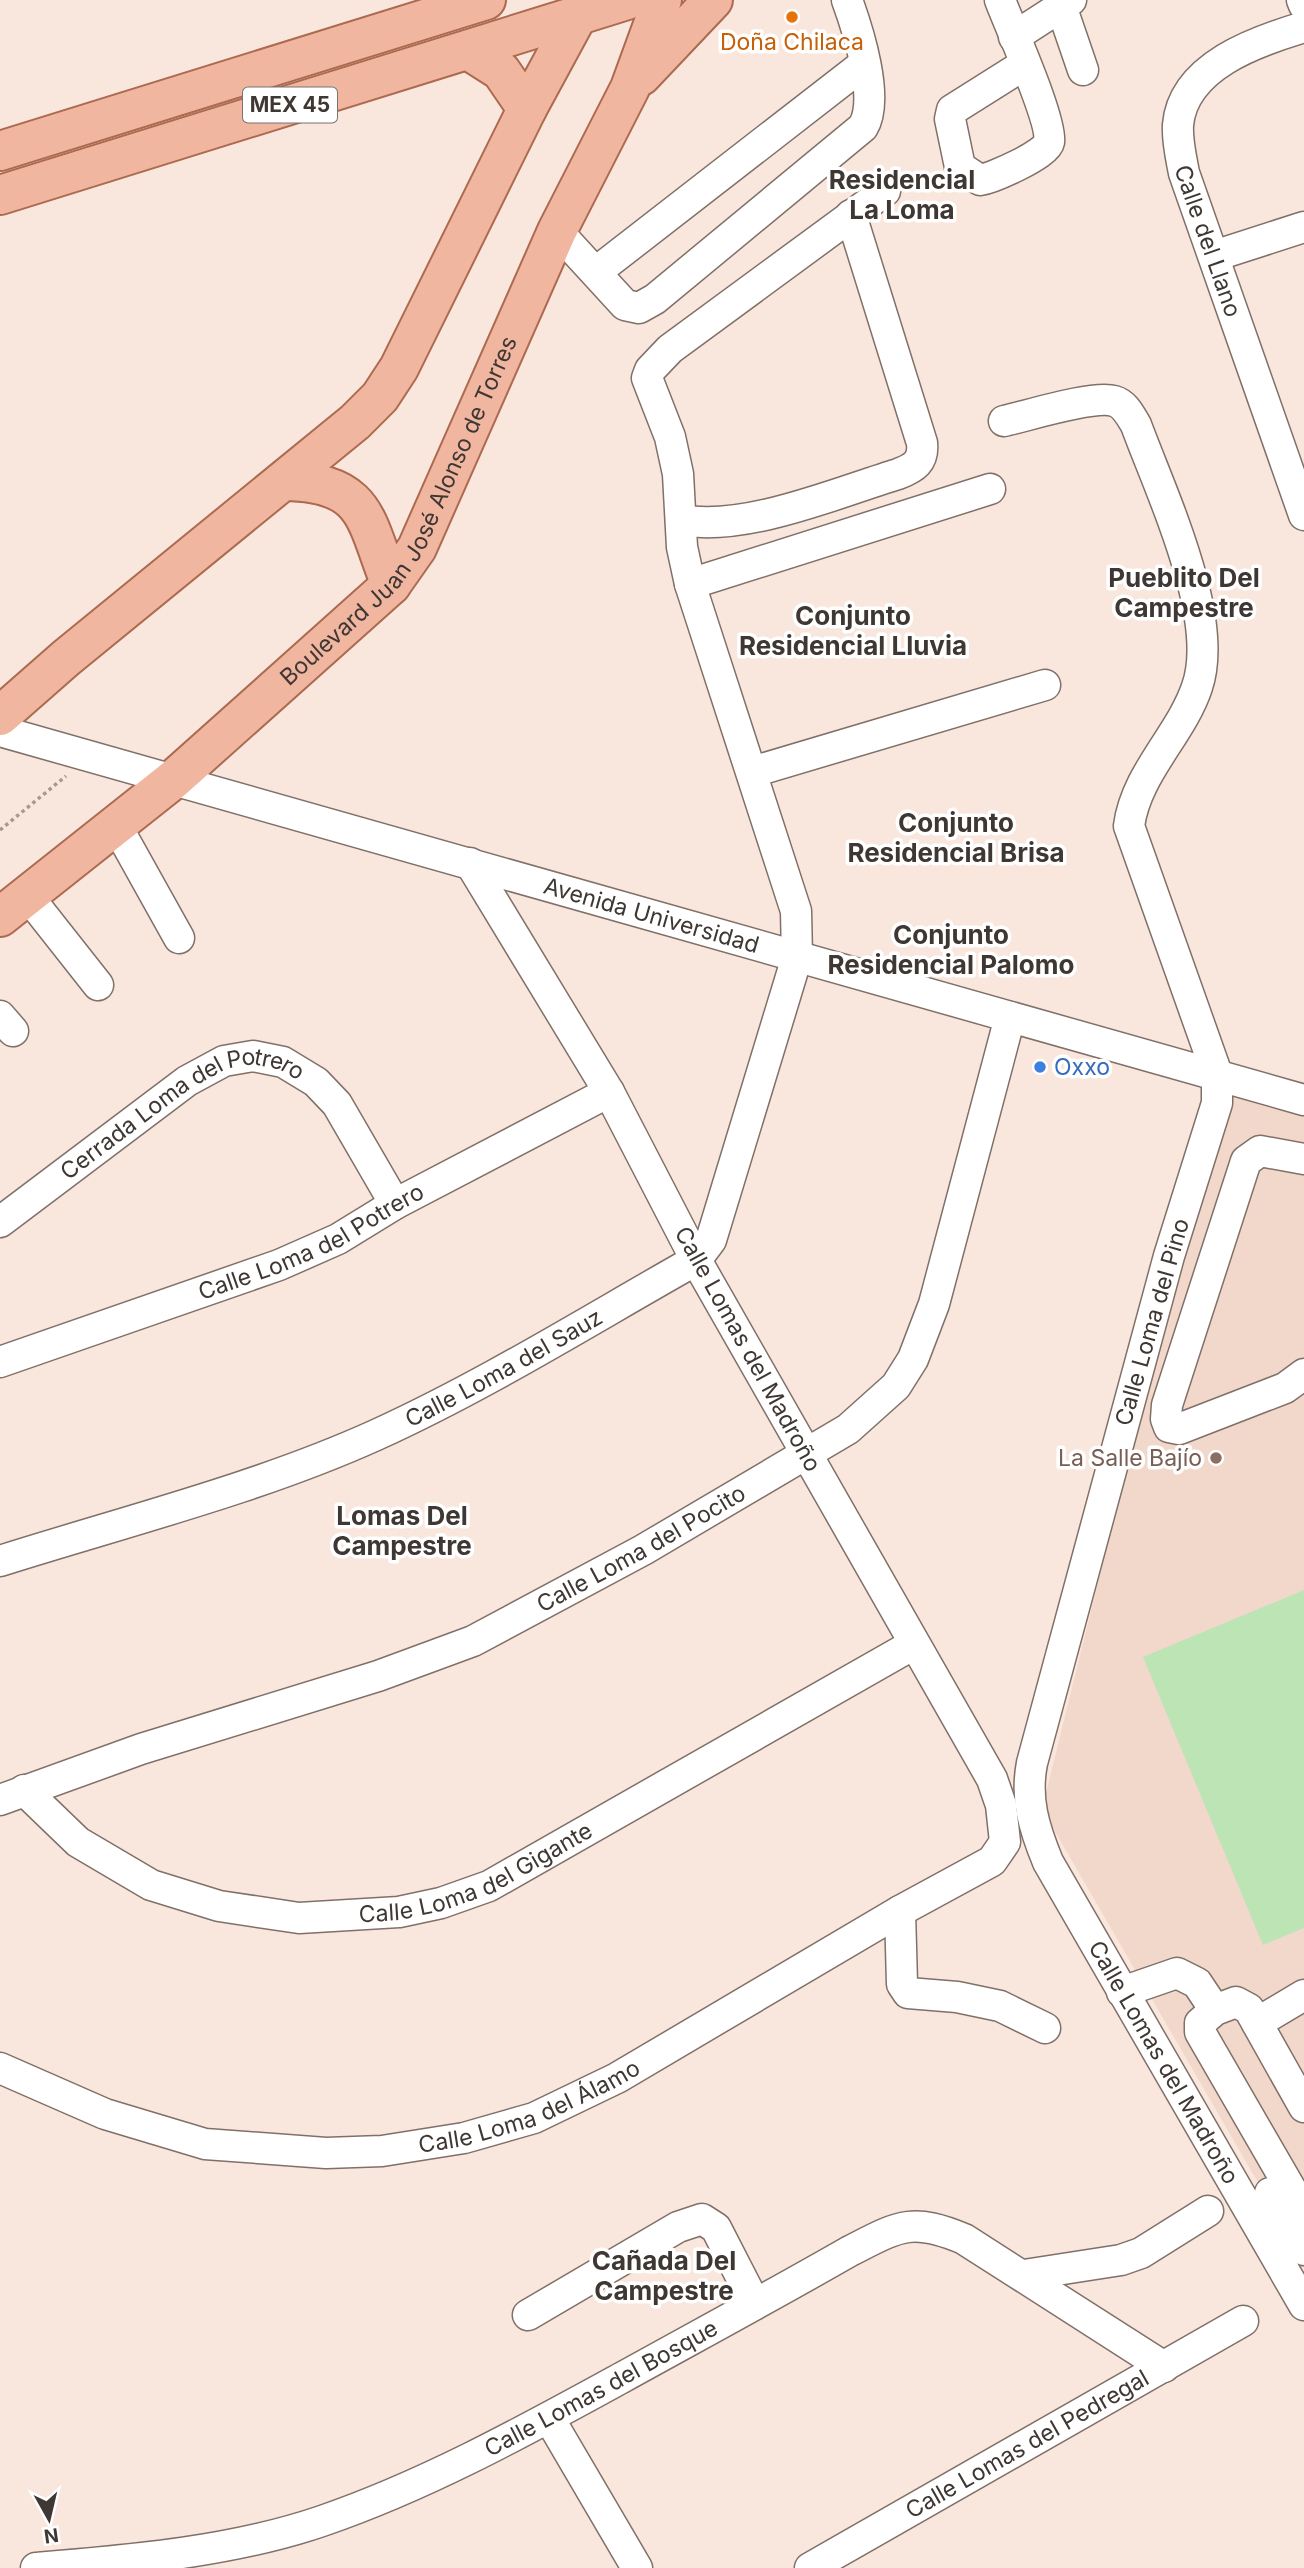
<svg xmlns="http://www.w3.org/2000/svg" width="1304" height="2568" font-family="Inter,sans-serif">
<rect width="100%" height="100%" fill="#f9e7dd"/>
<path fill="#f2d8ca" d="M1222,1081L1304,1106V2262L1042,1809Z"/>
<path fill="#bce4b5" d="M1304,1590V1928L1263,1945L1143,1657Z"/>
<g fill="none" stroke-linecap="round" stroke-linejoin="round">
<g stroke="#807068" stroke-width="33">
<g id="minor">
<path d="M1000,0C1009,24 1053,122 1049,142C1047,154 993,178 980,180L960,167L950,119L952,110L1025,64"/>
<path d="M1059,0L1083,70"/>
<path d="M1302,0L1304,5"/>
<path id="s1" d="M1304,27C1257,41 1183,66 1178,125C1177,141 1181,157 1184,173L1304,515"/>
<path d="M1014,37L1071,0"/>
<path d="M557,231L625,305L639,308L655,299L863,127C880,99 858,30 847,0"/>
<path d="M1214,256L1304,227"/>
<path d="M596,272L864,64"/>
<path id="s2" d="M1004,421C1027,416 1093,395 1114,401C1125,404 1130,415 1136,425C1161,493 1221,618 1197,687C1181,735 1136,773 1129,826L1217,1074V1103L1169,1256L1032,1763C1025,1799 1034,1828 1048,1862L1304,2305"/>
<path d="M681,520C745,532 836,493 898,474C914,468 924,462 922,443L851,215"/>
<path d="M690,584L990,489"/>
<path id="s3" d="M0,731L1304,1100"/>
<path d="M752,772L1045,685"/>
<path d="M116,825L179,938"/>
<path d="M27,895L98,985"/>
<path d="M0,1016L13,1031"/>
<path d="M1304,1159L1260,1151L1246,1161L1167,1405L1166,1419L1169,1427L1179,1429L1285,1388L1304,1374"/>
<path id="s4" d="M0,1222L187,1081L224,1061L253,1056L283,1062L316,1082L337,1104L395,1204"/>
<path id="s5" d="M0,1362L279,1265L338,1239L395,1204L609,1092"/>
<path id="s6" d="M0,1561C123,1522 259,1488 376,1435C486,1385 591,1319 696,1260L711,1240L797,957L796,911L690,584L682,547L678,474L670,437L647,378L650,370L670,349L885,191"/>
<path id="s7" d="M24,1790L78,1842L151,1885L219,1906L299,1918L399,1912L441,1903L489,1886L914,1644"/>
<path id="s8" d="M0,1800L141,1749L378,1676L473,1641L643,1550L848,1429L896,1386L913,1359L934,1304L1010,1017"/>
<path d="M900,1911L902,1984L908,1993L957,1997L1000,2006L1045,2028"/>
<path d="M1122,1992L1177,1973L1197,1983L1215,2010"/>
<path d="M1257,2023L1304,1995"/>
<path id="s9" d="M0,2068L105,2114L205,2144L326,2153L382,2151L464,2138L534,2118L617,2078L900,1911L992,1861L1005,1842L1001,1805L992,1779L696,1260L609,1092L470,863"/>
<path d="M1304,2107L1249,2009L1236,2002L1215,2010L1200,2023V2032L1304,2212"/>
<path d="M1270,2193L1304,2250"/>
<path d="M1024,2275L1121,2260L1141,2253L1208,2211"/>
<path d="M528,2315L678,2227L702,2219L716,2228L755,2304"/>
<path d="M549,2418L637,2568"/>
<path id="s10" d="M36,2568C132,2560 231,2552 322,2521C427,2485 526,2430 623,2377C699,2335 775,2294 850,2251C899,2226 911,2217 964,2239L1164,2367"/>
<path id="s11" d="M810,2568L1243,2321"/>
</g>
</g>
<g stroke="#ac6a50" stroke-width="42">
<g id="major">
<path d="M468,50L501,71L527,109"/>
<path d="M641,76L713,0"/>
<path d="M0,151L486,0"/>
<path d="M0,195L627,0"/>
<path d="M284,481C369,482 365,521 391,585"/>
<path d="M0,716L66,658L355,422L380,397L399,368L527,109L586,0"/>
<path id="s12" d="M0,917L174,779L391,585L417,548L557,231L630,88L662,0"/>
</g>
</g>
<path stroke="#a69991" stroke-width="3.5" stroke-dasharray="3.5 3.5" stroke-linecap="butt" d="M0,830L66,776"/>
<use href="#minor" stroke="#fff" stroke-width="30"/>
<use href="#major" stroke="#f1b6a0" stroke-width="38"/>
</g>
<circle fill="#e8710a" stroke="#fff" stroke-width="2.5" cx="792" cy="17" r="7"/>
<circle fill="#3f7fe0" stroke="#fff" stroke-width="2.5" cx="1040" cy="1067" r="7"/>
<circle fill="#8d6e63" stroke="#fff" stroke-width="2.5" cx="1216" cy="1458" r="7"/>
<g text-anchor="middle" stroke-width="7" stroke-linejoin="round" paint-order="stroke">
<rect fill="#fff" stroke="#787370" stroke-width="2" x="243" y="87.5" width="94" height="35" rx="5"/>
<g font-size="21" font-weight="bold" fill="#3e3733">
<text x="290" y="112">MEX 45</text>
</g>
<g font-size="23" fill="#c56008" stroke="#fff">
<text x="792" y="50">Doña Chilaca</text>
</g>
<g font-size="23" fill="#3e3733" stroke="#fff">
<text dy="8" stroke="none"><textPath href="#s1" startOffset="290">Calle del Llano</textPath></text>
<text dy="8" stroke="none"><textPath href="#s12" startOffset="579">Boulevard Juan José Alonso de Torres</textPath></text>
<text dy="8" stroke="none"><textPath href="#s3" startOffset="677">Avenida Universidad</textPath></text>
<text dy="8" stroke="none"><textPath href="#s4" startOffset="219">Cerrada Loma del Potrero</textPath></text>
<text dy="8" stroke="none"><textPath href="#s5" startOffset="334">Calle Loma del Potrero</textPath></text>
<text transform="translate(1152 1322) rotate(-74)" y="8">Calle Loma del Pino</text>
<text transform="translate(748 1349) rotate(61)" y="8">Calle Lomas del Madroño</text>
<text dy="8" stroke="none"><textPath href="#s6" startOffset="541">Calle Loma del Sauz</textPath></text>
<text dy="8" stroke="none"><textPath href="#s8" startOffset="691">Calle Loma del Pocito</textPath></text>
<text dy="8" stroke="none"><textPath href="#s7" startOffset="497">Calle Loma del Gigante</textPath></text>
<text dy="8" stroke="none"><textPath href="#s2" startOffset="1886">Calle Lomas del Madroño</textPath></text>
<text dy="8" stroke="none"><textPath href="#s9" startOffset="551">Calle Loma del Álamo</textPath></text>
<text dy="8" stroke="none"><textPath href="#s10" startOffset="600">Calle Lomas del Bosque</textPath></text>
<text dy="8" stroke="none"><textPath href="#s11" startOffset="250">Calle Lomas del Pedregal</textPath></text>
</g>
<g font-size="23" fill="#366cbe" stroke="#fff" text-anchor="start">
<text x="1054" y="1075">Oxxo</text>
</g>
<g font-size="23" fill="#785e54" stroke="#fff" text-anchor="end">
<text x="1202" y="1466">La Salle Bajío</text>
</g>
<g font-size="26" font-weight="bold" fill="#3e3733" stroke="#fff">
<text x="902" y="189">Residencial<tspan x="902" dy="30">La Loma</tspan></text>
<text x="1184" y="587">Pueblito Del<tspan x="1184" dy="30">Campestre</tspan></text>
<text x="853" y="625">Conjunto<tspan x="853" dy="30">Residencial Lluvia</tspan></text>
<text x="956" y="832">Conjunto<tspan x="956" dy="30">Residencial Brisa</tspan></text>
<text x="951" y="944">Conjunto<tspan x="951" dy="30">Residencial Palomo</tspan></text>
<text x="402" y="1525">Lomas Del<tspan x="402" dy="30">Campestre</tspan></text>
<text x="664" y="2270">Cañada Del<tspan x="664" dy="30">Campestre</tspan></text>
</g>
</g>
<g transform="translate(49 2519) rotate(172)" stroke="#ffffff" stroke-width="5" paint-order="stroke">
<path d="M0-5L12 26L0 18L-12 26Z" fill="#3e3733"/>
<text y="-10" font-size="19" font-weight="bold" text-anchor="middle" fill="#3e3733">N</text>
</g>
</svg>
